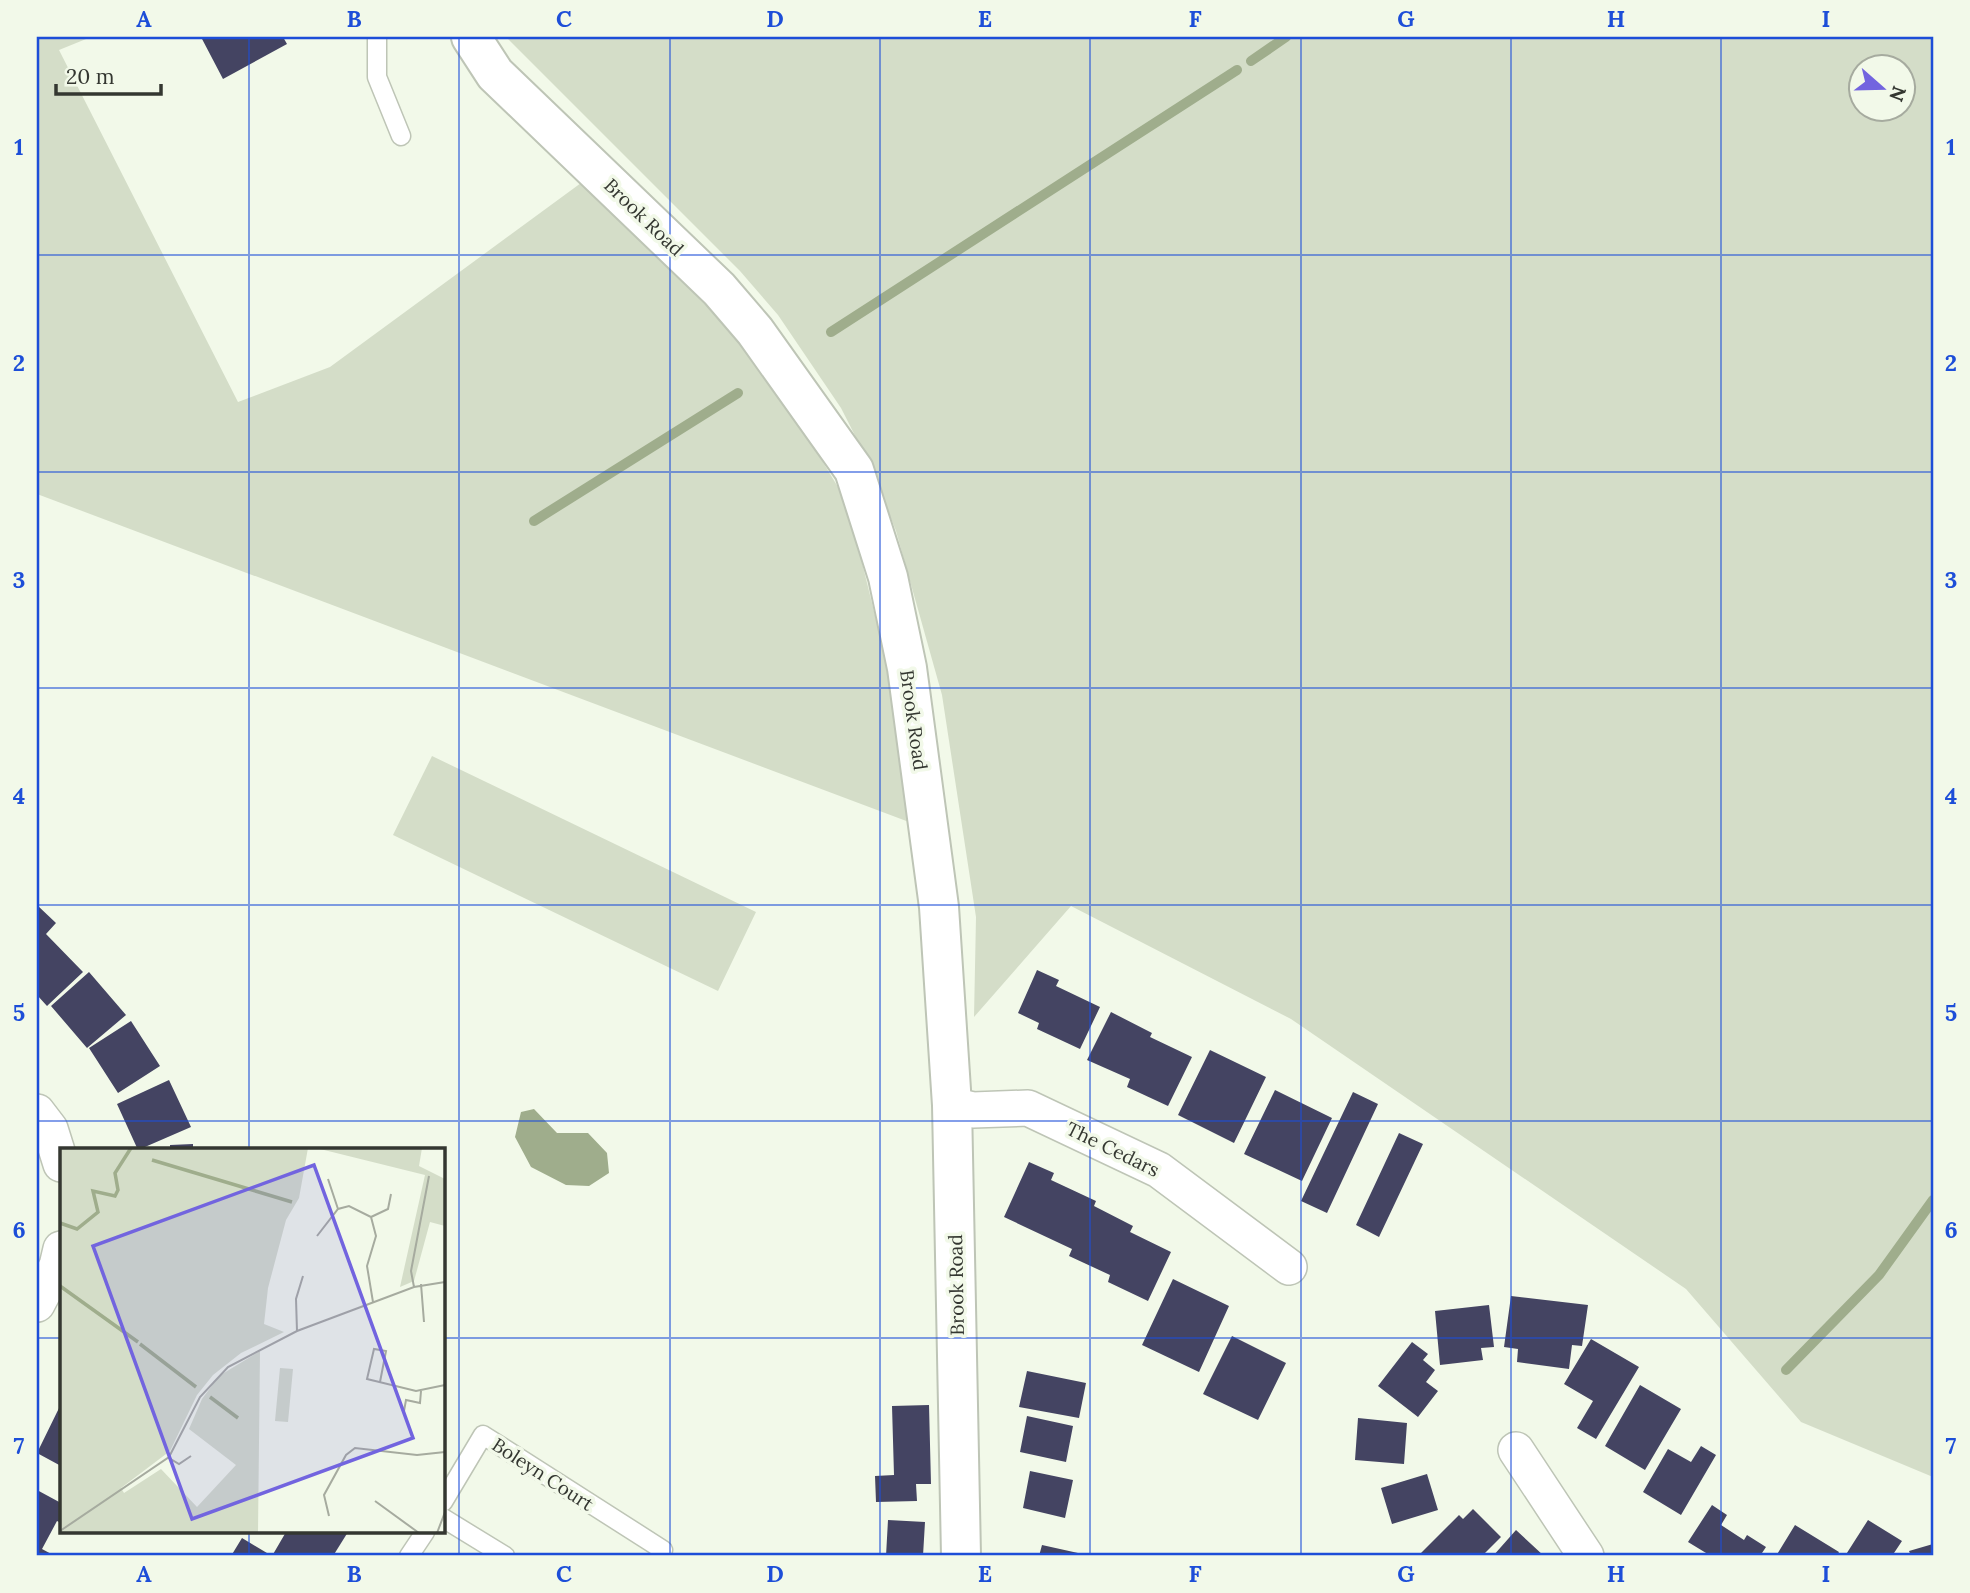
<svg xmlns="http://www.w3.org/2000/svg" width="1970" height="1593" font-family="Lora,serif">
<rect width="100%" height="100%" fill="#f2f9e9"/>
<path fill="#d4ddc8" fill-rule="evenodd" d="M37,37H91L59,50L238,402L330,367L581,183L701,294L741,337L789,406L847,502L891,680L909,822L37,494Z
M506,37H1933V1477L1801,1422L1686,1289L1291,1019L1071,906L974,1017L976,917L942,695L896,531L870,465L841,408L778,315L740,271ZM1862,66H1904V108H1862Z
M432,756L756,912L718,991L393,835Z"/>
<path fill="#9fad8c" d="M534,1109L557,1133H588L607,1153L609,1173L589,1186L566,1185L531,1167L515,1137L521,1112Z"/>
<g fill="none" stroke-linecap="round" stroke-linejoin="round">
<path stroke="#9fad8c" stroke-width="10" d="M1251,61L1286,37
M831,332L1237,70
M534,521L738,393
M1786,1370L1879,1275L1933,1200"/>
</g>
<path fill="#444462" d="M201,37H283L287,44L223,79Z
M37,905L56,923L46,934L83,972L47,1006L37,995Z
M1037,970L1059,980L1056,986L1100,1007L1080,1049L1037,1029L1039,1023L1018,1013Z
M89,972L126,1015L87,1048L51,1006Z
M1111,1012L1152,1033L1150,1037L1192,1057L1168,1106L1127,1087L1130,1079L1087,1060Z
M131,1021L160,1066L118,1093L89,1048Z
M1210,1050L1266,1077L1234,1143L1178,1115Z
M169,1080L191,1127L138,1150L117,1104Z
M1275,1090L1332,1118L1302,1181L1244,1154Z
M1353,1092L1378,1104L1327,1213L1301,1201Z
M1399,1133L1423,1144L1379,1237L1356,1225Z
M193,1144V1150H170V1145Z
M1029,1162L1054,1173L1051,1180L1096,1201L1094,1206L1133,1226L1130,1232L1171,1252L1148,1301L1108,1282L1110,1275L1069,1256L1072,1249L1004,1217Z
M1173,1279L1229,1306L1199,1372L1142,1345Z
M1511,1296L1588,1305L1582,1346L1572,1345L1569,1369L1517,1362L1518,1349L1504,1347Z
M1489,1305L1494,1347L1481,1348L1483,1360L1440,1365L1435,1311Z
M1232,1336L1286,1363L1258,1420L1203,1394Z
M1591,1339L1639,1367L1596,1439L1577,1428L1593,1401L1564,1384Z
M1412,1342L1428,1354L1423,1360L1435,1370L1426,1382L1438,1391L1418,1417L1378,1386Z
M1027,1371L1086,1383L1079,1418L1019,1407Z
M1640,1385L1681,1409L1645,1470L1605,1446Z
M61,1404V1466L37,1453Z
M929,1405L931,1484H916L917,1501L876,1502L875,1476L894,1475L892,1406Z
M1027,1416L1073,1426L1066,1462L1020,1452Z
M1358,1418L1407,1423L1404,1464L1355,1460Z
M1701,1446L1716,1455L1681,1515L1643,1492L1668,1449L1691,1462Z
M1030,1471L1073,1480L1065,1518L1023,1508Z
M1427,1474L1438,1510L1392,1524L1381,1488Z
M37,1490L61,1503V1523L57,1521L42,1549L55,1556H37Z
M1712,1505L1727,1515L1721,1525L1744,1540L1747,1535L1766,1547L1760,1556H1711L1688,1542Z
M1473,1509L1501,1537L1482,1556H1424L1421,1553L1459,1515L1463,1519Z
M888,1520L925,1522L923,1556H886Z
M1868,1520L1902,1541L1892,1556H1845Z
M1795,1525L1839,1552L1837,1556H1776Z
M1516,1530L1544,1556H1493Z
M286,1532H348L333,1556H231L242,1538L272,1556Z
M1933,1544V1556H1911L1909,1551Z
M1042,1545L1087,1555V1556H1039Z"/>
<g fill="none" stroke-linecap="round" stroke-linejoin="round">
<g stroke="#bec5b6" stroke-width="21">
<path id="service" d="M377,37V77L401,136
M443,1502L483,1435L663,1550L659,1556
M443,1518L505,1556
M409,1556L425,1532"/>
</g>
<g stroke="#bec5b6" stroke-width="38">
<path id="minor" d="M952,1105L973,1110L1028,1108L1159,1170L1289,1267
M37,1112L50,1129L61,1164
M37,1304L57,1266L61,1249
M1516,1450L1586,1556"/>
</g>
<g stroke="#bec5b6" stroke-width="42">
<path id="tertiary" d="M471,37L495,74L719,289L755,331L854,470L888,577L907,668L939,907L952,1105L961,1556"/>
</g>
<use href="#service" stroke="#fff" stroke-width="18"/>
<use href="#minor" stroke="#fff" stroke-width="35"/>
<use href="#tertiary" stroke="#fff" stroke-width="38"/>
</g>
<path fill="none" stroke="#1d4ed8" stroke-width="2" stroke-opacity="0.55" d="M249,37V1150M459,37V1556M670,37V1556M880,37V1556M1090,37V1556M1301,37V1556M1511,37V1556M1721,37V1556M37,255H1933M37,472H1933M37,688H1933M37,905H1933M37,1121H1933M37,1338H61M443,1338H1933M249,1532V1556"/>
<g text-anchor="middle" stroke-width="7" stroke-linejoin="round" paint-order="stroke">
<g font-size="19" fill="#343731" stroke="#f2f9e9">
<text transform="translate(644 217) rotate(44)" y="7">Brook Road</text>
<text transform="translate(914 720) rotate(82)" y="7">Brook Road</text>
<text transform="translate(1113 1149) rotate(26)" y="7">The Cedars</text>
<text transform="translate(956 1285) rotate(-91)" y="7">Brook Road</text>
<text transform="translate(543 1474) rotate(33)" y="7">Boleyn Court</text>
</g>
</g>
<g transform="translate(60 1148)">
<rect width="385" height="385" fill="#f2f9e9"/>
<path d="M0,0H248L239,50L226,72L208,140L204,176L224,184L181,205L153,227L137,247L110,303L61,340L64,345L101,321L137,359L176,317L129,281L142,251L159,228L200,203L198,385H0ZM256,0H362L359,18L385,31V78L370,74L354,133L340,139L365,27ZM220,220L233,221L228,274L215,273Z" fill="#d4ddc8"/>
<path fill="none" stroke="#9fad8c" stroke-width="3.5" d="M92,12L232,54M0,75L17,81L38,64L33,43L55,48L58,42L55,25L71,0M0,138L78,194M80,196L136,239M150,249L178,270"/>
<path fill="none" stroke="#a6ab9f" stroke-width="2" d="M268,31L278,61M311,69L328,61L331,46M257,88L278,61L289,58L311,69L316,88L307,118L313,154M361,136L364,174M354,139L351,123L369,28M237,183L236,151L243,128M320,234L326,203L314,201L307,231L356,243L385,237M344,263L346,252L360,255L361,243M109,310L119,316L131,308M315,353L359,385M269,368L264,347L286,307L295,300L357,307L385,304M0,383L109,309L140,249L168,219L237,183L354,139L385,134M377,385L385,364"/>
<path fill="#7264df" fill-opacity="0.15" stroke="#7264df" stroke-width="3.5" d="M254,17L353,290L132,371L33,98Z"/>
<rect width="385" height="385" fill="none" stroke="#343731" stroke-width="3.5"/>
</g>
<rect width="1970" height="1593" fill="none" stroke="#f2f9e9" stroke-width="77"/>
<g transform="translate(1882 88) rotate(110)"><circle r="33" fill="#f2f9e9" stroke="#a6ab9f" stroke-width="2"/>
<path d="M0-5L12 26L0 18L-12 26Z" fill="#7264df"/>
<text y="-10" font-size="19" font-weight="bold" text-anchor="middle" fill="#343731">N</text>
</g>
<path d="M56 84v10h105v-10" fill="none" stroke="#343731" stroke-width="3.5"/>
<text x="66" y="84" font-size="21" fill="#343731" stroke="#f2f9e9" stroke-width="5" paint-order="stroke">20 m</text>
<rect x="38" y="38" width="1894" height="1516" fill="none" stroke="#1d4ed8" stroke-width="2.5"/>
<g font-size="23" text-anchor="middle" font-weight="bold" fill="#1d4ed8">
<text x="144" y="27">A</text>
<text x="354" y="27">B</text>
<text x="564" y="27">C</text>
<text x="775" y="27">D</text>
<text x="985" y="27">E</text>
<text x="1195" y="27">F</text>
<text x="1406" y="27">G</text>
<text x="1616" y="27">H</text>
<text x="1826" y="27">I</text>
<text x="19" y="155">1</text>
<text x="1951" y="155">1</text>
<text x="19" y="371">2</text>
<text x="1951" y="371">2</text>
<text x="19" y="588">3</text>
<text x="1951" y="588">3</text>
<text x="19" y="804">4</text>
<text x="1951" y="804">4</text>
<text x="19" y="1021">5</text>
<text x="1951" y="1021">5</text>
<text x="19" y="1238">6</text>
<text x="1951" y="1238">6</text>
<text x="19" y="1454">7</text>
<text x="1951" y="1454">7</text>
<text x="144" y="1582">A</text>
<text x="354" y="1582">B</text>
<text x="564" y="1582">C</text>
<text x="775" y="1582">D</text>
<text x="985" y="1582">E</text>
<text x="1195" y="1582">F</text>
<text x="1406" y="1582">G</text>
<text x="1616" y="1582">H</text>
<text x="1826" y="1582">I</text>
</g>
</svg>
